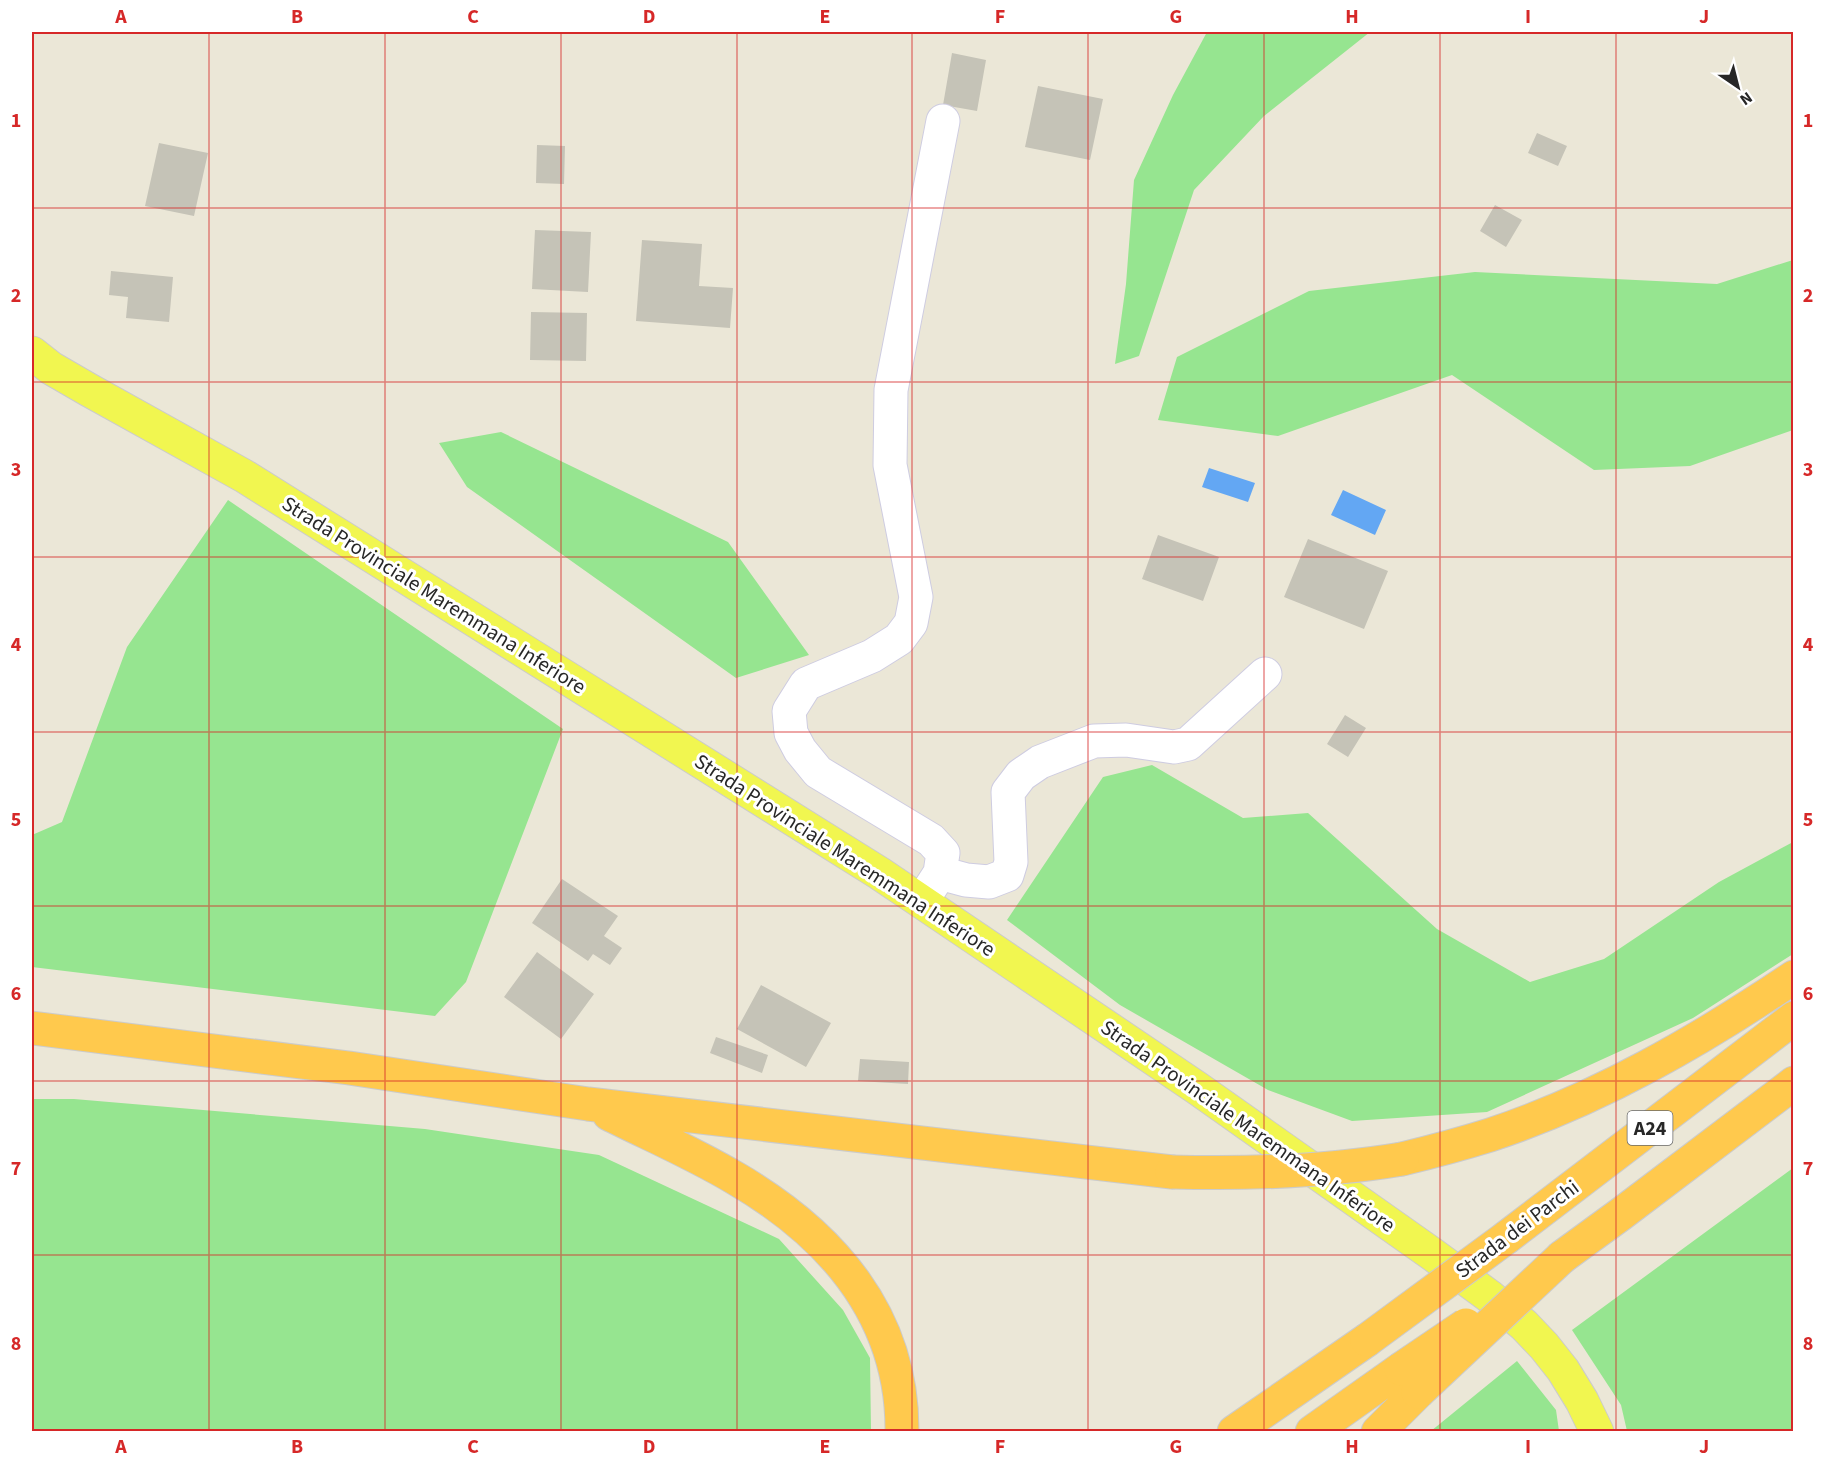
<svg xmlns="http://www.w3.org/2000/svg" width="1825" height="1463" font-family="'Source Sans 3',sans-serif">
<rect width="100%" height="100%" fill="#ebe7d7"/>
<path fill="#96e590" d="M1207,32H1370L1264,116L1194,190L1139,356L1115,364L1126,284L1134,180L1173,95Z
M1793,260V430L1690,466L1594,470L1452,375L1278,436L1158,420L1177,357L1309,291L1475,272L1717,284Z
M501,432L728,542L809,655L736,678L467,487L439,443Z
M228,500L563,729L466,982L435,1016L32,967V835L62,822L127,647Z
M1152,765L1243,818L1308,813L1437,929L1530,982L1604,959L1719,882L1793,842V954L1693,1018L1487,1112L1352,1121L1268,1090L1120,1005L1007,920L1103,777Z
M32,1099H74L425,1129L599,1155L779,1239L843,1310L870,1358L871,1431H32Z
M1793,1168V1431H1627L1621,1405L1572,1330Z
M1517,1361L1556,1410L1559,1431H1431Z"/>
<path fill="#63a7f3" d="M1209,468L1255,483L1248,502L1202,487Z
M1343,490L1386,510L1375,535L1331,515Z"/>
<path fill="#c5c3b7" d="M952,53L986,60L977,111L943,105Z
M1038,86L1103,99L1090,160L1025,147Z
M1537,133L1567,146L1558,166L1528,153Z
M159,143L208,153L194,216L145,206Z
M537,145L565,146L564,184L536,183Z
M1495,205L1522,220L1506,247L1480,231Z
M535,230L591,232L588,292L532,289Z
M642,240L702,244L699,286L733,288L730,328L636,321Z
M111,271L173,277L169,322L126,318L128,297L109,295Z
M531,312L587,313L586,361L530,360Z
M1158,535L1219,557L1203,601L1142,579Z
M1308,539L1388,571L1364,629L1284,597Z
M1345,715L1366,728L1348,757L1327,744Z
M562,879L618,916L604,936L622,948L610,965L593,954L588,961L532,923Z
M537,952L594,994L561,1039L504,997Z
M761,985L831,1023L806,1067L737,1029Z
M716,1037L768,1055L762,1073L710,1053Z
M860,1059L909,1062L908,1084L858,1081Z"/>
<g fill="none" stroke-linecap="round" stroke-linejoin="round">
<g stroke="#cecce1" stroke-width="35">
<path id="minor" d="M940,873L943,853L931,840L818,772L800,750L791,733L789,711L806,684L872,656L899,639L911,623L916,597L890,465L891,390L943,121
M929,890L940,873L966,880L989,882L1007,875L1011,862L1008,792L1021,775L1040,762L1094,741L1126,740L1174,747L1188,744L1265,674"/>
</g>
<g stroke="#cbcbcb" stroke-width="35">
<path id="major" d="M32,353L51,368L89,390L244,476L879,873L1197,1088L1432,1254L1489,1296L1524,1325L1544,1346L1563,1370L1582,1401L1597,1432"/>
</g>
<g stroke="#cbcbcb" stroke-width="35">
<path id="highway" d="M32,1028L349,1068L588,1104L1172,1172
M609,1114C651,1135 695,1154 735,1178C831,1234 903,1315 902,1432
M1402,1159C1431,1152 1461,1144 1490,1135C1599,1099 1699,1041 1794,977
M1507,1237L1794,1018
M1562,1257L1621,1214L1794,1083
M1234,1432L1367,1340
M1312,1432L1401,1369
M1378,1432L1418,1392"/>
</g>
<use href="#minor" stroke="#fff" stroke-width="33"/>
<use href="#major" stroke="#f1f650" stroke-width="33"/>
<use href="#highway" stroke="#ffc94d" stroke-width="33"/>
<g stroke="#cbcbcb" stroke-width="35" stroke-linecap="butt">
<path id="highway-bridge" d="M1172,1172C1249,1174 1325,1172 1402,1159
M1367,1340L1507,1237
M1401,1369L1466,1325
M1418,1392L1562,1257"/>
</g>
<use href="#highway-bridge" stroke="#ffc94d" stroke-width="33"/>
</g>
<path fill="none" stroke="#d62828" stroke-width="1.5" stroke-opacity="0.55" d="M209,32V1432M385,32V1432M561,32V1432M737,32V1432M912,32V1432M1088,32V1432M1264,32V1432M1440,32V1432M1616,32V1432M32,208H1794M32,382H1794M32,557H1794M32,732H1794M32,906H1794M32,1081H1794M32,1255H1794"/>
<g text-anchor="middle" stroke-width="6" stroke-linejoin="round" paint-order="stroke">
<rect fill="#fff" stroke="#686868" stroke-width="1.5" x="1627.5" y="1111" width="45" height="34" rx="4.5"/>
<g font-size="20" font-weight="bold" fill="#272727">
<text x="1650" y="1135">A24</text>
</g>
<g font-size="21" fill="#272727" stroke="#fff">
<text transform="translate(434 595) rotate(32)" y="7">Strada Provinciale Maremmana Inferiore</text>
<text transform="translate(845 855) rotate(33)" y="7">Strada Provinciale Maremmana Inferiore</text>
<text transform="translate(1248 1126) rotate(35)" y="7">Strada Provinciale Maremmana Inferiore</text>
<text transform="translate(1517 1229) rotate(-37)" y="7">Strada dei Parchi</text>
</g>
</g>
<rect width="1825" height="1463" fill="none" stroke="#ffffff" stroke-width="66"/>
<g transform="translate(1738 87) rotate(145)" stroke="#ffffff" stroke-width="4.5" paint-order="stroke">
<path d="M0-4.5L10 22L0 15L-10 22Z" fill="#272727"/>
<text y="-9" font-size="16" font-weight="bold" text-anchor="middle" fill="#272727">N</text>
</g>
<rect x="33" y="33" width="1759" height="1397" fill="none" stroke="#d62828" stroke-width="2"/>
<g font-size="20" text-anchor="middle" font-weight="bold" fill="#d62828">
<text x="121" y="23">A</text>
<text x="297" y="23">B</text>
<text x="473" y="23">C</text>
<text x="649" y="23">D</text>
<text x="825" y="23">E</text>
<text x="1000" y="23">F</text>
<text x="1176" y="23">G</text>
<text x="1352" y="23">H</text>
<text x="1528" y="23">I</text>
<text x="1704" y="23">J</text>
<text x="16" y="127">1</text>
<text x="1808" y="127">1</text>
<text x="16" y="302">2</text>
<text x="1808" y="302">2</text>
<text x="16" y="476">3</text>
<text x="1808" y="476">3</text>
<text x="16" y="651">4</text>
<text x="1808" y="651">4</text>
<text x="16" y="826">5</text>
<text x="1808" y="826">5</text>
<text x="16" y="1000">6</text>
<text x="1808" y="1000">6</text>
<text x="16" y="1175">7</text>
<text x="1808" y="1175">7</text>
<text x="16" y="1350">8</text>
<text x="1808" y="1350">8</text>
<text x="121" y="1453">A</text>
<text x="297" y="1453">B</text>
<text x="473" y="1453">C</text>
<text x="649" y="1453">D</text>
<text x="825" y="1453">E</text>
<text x="1000" y="1453">F</text>
<text x="1176" y="1453">G</text>
<text x="1352" y="1453">H</text>
<text x="1528" y="1453">I</text>
<text x="1704" y="1453">J</text>
</g>
</svg>
